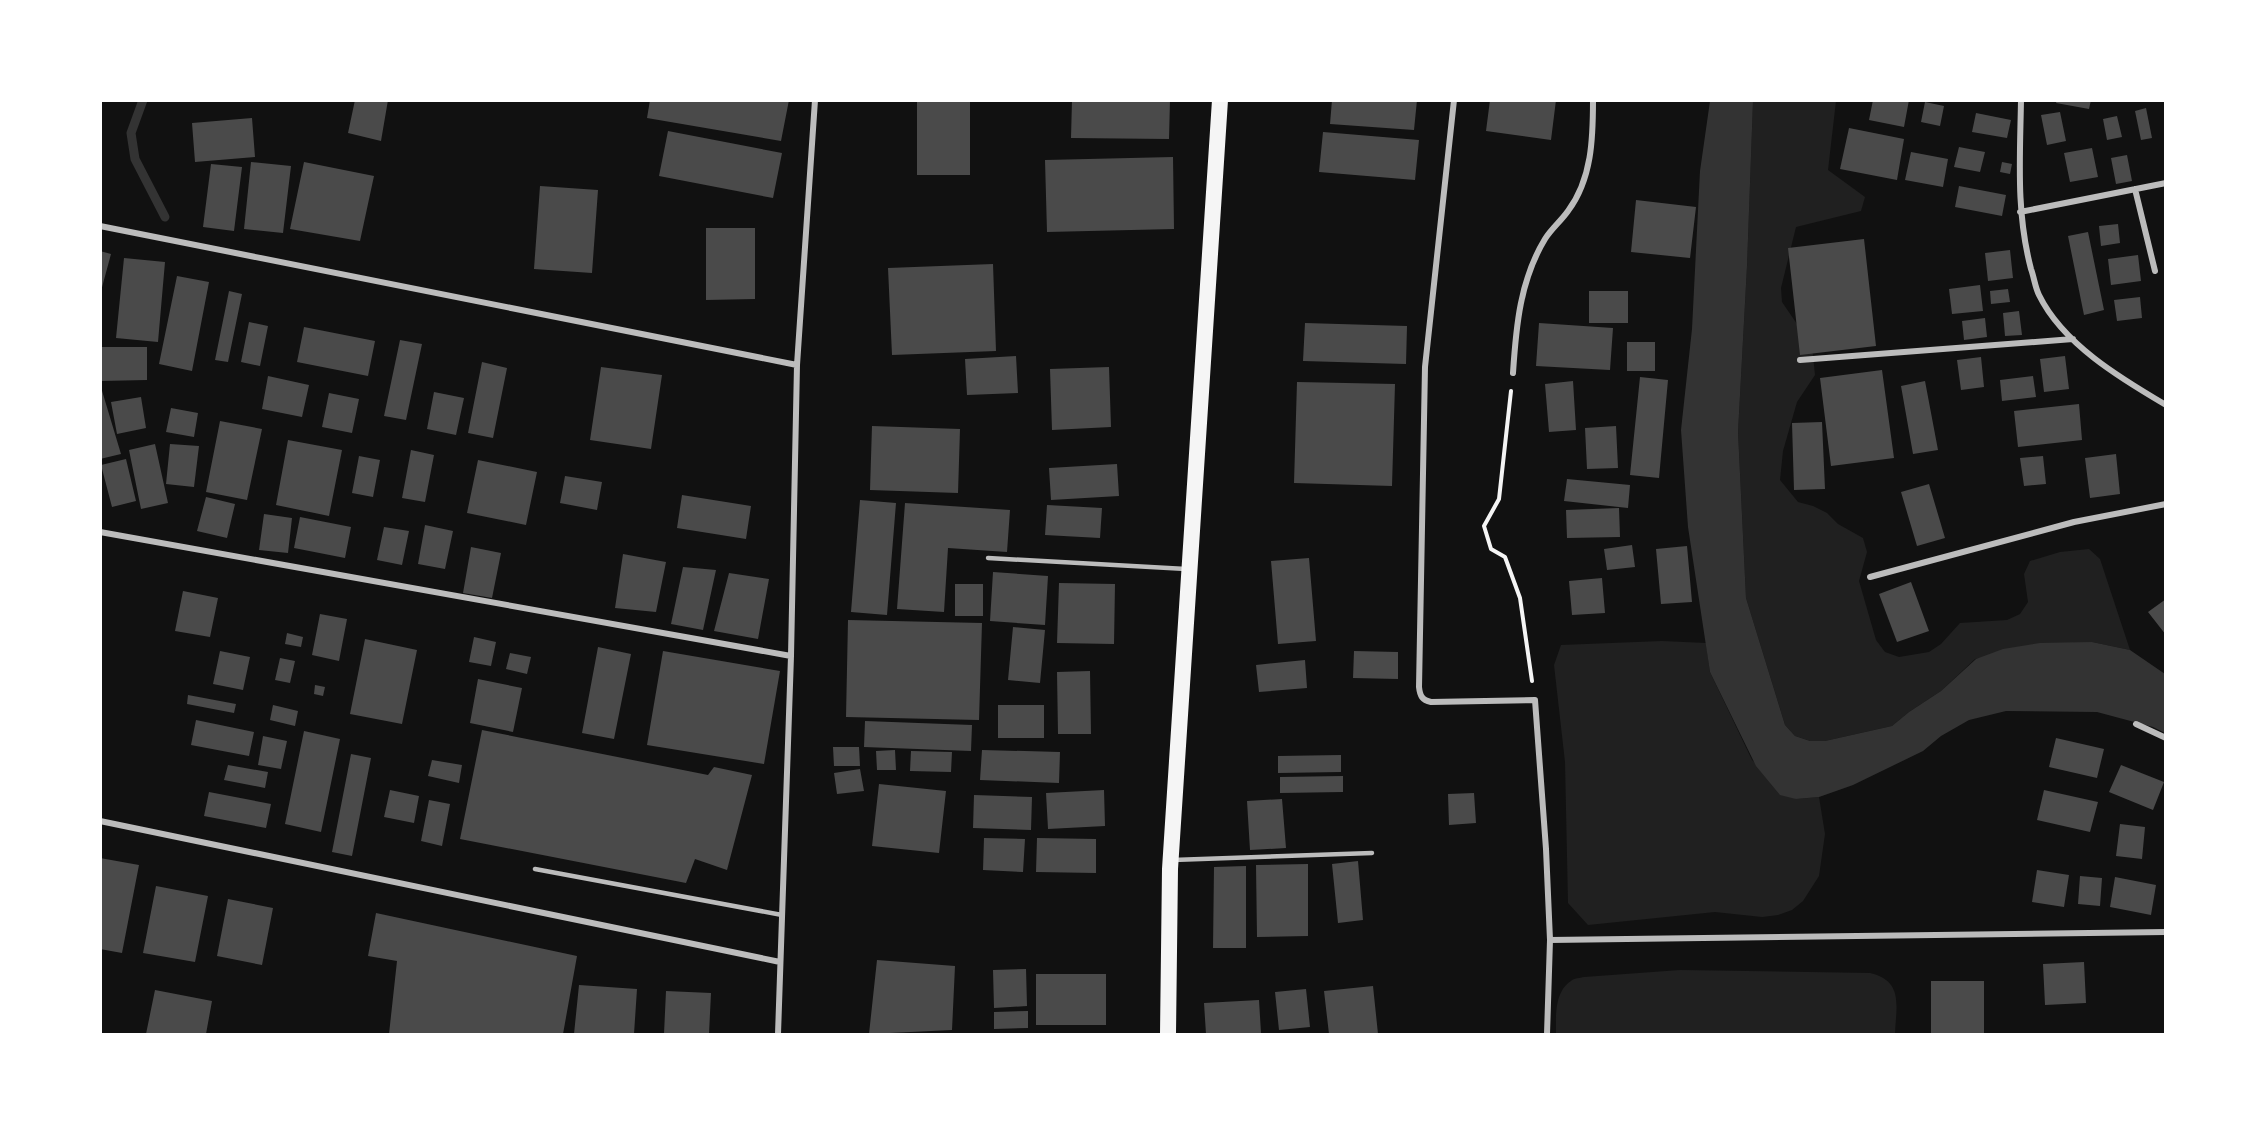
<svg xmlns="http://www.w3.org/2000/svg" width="2266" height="1135" font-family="Overpass,sans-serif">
<rect width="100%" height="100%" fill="#111"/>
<path fill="#202020" d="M1753,100L1836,101L1828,170L1865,197L1861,211L1796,227L1781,288L1782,302L1812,346L1815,375L1797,402L1783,451L1780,480L1798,502L1813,506L1827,513L1838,524L1863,538L1867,552L1859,581L1876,640L1885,652L1899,657L1929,652L1941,644L1960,623L2007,620L2020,614L2028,602L2024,574L2030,561L2060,552L2089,549L2100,559L2130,650L2092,642L1975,659L1941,691L1909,712L1892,726L1825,741H1810L1795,736L1785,725L1746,598L1738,432L1747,266Z
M1662,641L1706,643L1710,672L1752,760L1796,799L1819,797L1825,834L1819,876L1803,901L1792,910L1778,915L1762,917L1715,912L1588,925L1568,903L1565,762L1554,665L1561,645Z
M1680,970L1870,973C1904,981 1896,1006 1895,1034H1556C1556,1017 1554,992 1571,981C1574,978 1580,978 1584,977Z"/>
<path fill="#333" d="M1710,101H1753L1747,266L1738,432L1746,598L1785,725L1795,736L1810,741H1825L1892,726L1909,712L1941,691L1976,659L2003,649L2040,643L2092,642L2130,650L2165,674V733L2153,727L2097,712L2006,711L1969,720L1941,736L1923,751L1853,785L1819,797L1796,799L1780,795L1756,766L1710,672L1688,527L1681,430L1692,329L1700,171Z"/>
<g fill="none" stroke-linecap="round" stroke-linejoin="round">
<path stroke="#333" stroke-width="9" d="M143,100L131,133L135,159L165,217"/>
</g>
<path fill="#4a4a4a" d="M355,100H388L381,141L348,133Z
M650,100H789L781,141L647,118Z
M917,100H970V175H917Z
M1072,100H1170L1169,139L1071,138Z
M1332,100H1417L1414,130L1330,124Z
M1490,100H1556L1551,140L1486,131Z
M1873,100H1909L1904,127L1869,120Z
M2057,100H2091L2089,109L2056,103Z
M1925,102L1944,106L1940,126L1921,122Z
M2146,108L2152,138L2141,140L2135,111Z
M2060,112L2066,141L2047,145L2041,115Z
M1976,113L2011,120L2007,138L1972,132Z
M2117,116L2122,137L2107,140L2103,119Z
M252,118L255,157L195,162L192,123Z
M1849,128L1904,139L1897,180L1840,169Z
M668,131L782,153L773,198L659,176Z
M1323,132L1419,140L1415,180L1319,172Z
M1959,147L1985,152L1980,172L1954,167Z
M2092,148L2098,177L2070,182L2064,153Z
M1911,152L1948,159L1943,187L1905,180Z
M2127,155L2132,181L2116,184L2111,158Z
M1173,157L1174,229L1047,232L1045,160Z
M251,162L291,166L283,233L244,229Z
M304,162L374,176L360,241L290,229Z
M2002,162L2012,164L2010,174L2000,172Z
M211,164L242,167L234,231L203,227Z
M540,186L598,190L592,273L534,269Z
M1959,186L2006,195L2002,216L1955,207Z
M1636,200L1696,207L1690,258L1631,252Z
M2118,224L2120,243L2101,246L2099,226Z
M706,228H755V299L706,300Z
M2088,232L2104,310L2084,315L2068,236Z
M1864,239L1876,346L1800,355L1788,248Z
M2010,250L2013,278L1988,281L1985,253Z
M100,251L111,254L101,291H100Z
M2138,255L2141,281L2111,285L2108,259Z
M124,258L165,262L158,342L116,338Z
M993,264L996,351L892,355L888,268Z
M177,276L209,282L192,371L159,364Z
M1980,285L1983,311L1952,314L1949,289Z
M2008,289L2010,302L1991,304L1990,291Z
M229,291L242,294L228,362L215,360Z
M1589,291H1628V323H1589Z
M2140,297L2142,318L2117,321L2114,300Z
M2019,311L2022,335L2005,336L2003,313Z
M1985,318L1987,337L1964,340L1962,321Z
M249,322L268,326L260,366L241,362Z
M1305,323L1407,326L1406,364L1303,361Z
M1539,323L1613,328L1610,370L1536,366Z
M304,327L375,341L368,376L297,362Z
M400,340L422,344L406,420L384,416Z
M1627,342H1655V371H1627Z
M100,347H147V380L100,381Z
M1016,356L1018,393L967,395L965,359Z
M2065,356L2069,389L2044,392L2040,359Z
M1981,357L1984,387L1961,390L1957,360Z
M482,362L507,368L493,438L468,433Z
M601,367L662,375L651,449L590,440Z
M1109,367L1111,427L1052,430L1050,369Z
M1882,370L1894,458L1831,466L1820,378Z
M268,376L309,385L302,417L262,409Z
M2033,376L2036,397L2002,401L2000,380Z
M1640,377L1668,380L1659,478L1630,475Z
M1573,381L1576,430L1549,432L1545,384Z
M1925,381L1938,450L1913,454L1901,386Z
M1297,382L1395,384L1392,486L1294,483Z
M100,384L121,454L100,459Z
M434,392L464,398L456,435L427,429Z
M329,393L359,399L352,433L322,427Z
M141,397L146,428L117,434L111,402Z
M2079,404L2082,440L2018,447L2014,411Z
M171,408L198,413L194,437L166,432Z
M220,421L262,429L247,500L206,492Z
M1822,422L1825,489L1794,490L1792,423Z
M872,426L960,429L958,493L870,490Z
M1616,426L1618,468L1587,469L1585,428Z
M288,440L342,450L329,516L276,505Z
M155,444L168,503L141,509L129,450Z
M170,444L199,446L194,487L166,484Z
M411,450L434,455L425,502L402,498Z
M2116,454L2120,494L2090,498L2085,458Z
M359,456L380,460L373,497L352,493Z
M2043,456L2046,484L2024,486L2020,458Z
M126,459L136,501L112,507L101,465Z
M478,460L537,472L526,525L467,513Z
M1117,464L1119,496L1051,500L1049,468Z
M565,476L602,482L597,510L560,503Z
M1567,479L1630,485L1628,508L1564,501Z
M1929,484L1945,538L1917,546L1901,492Z
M682,495L751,506L746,539L677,528Z
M206,497L235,504L227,538L197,531Z
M860,500L896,503L887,615L851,612Z
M905,503L1010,510L1007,552L948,548L944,612L897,609Z
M1047,505L1102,508L1100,538L1045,535Z
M1619,508L1620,537L1567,538L1566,510Z
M264,514L292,518L288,553L259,550Z
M300,517L351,527L345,558L294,548Z
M425,525L453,531L445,569L418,564Z
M384,527L409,531L402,565L377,560Z
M1632,545L1635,567L1607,570L1604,549Z
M1687,546L1692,602L1661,604L1656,549Z
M471,547L501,553L492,598L463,593Z
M623,554L666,562L656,612L615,608Z
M1309,558L1316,641L1278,644L1271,561Z
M683,567L716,570L703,630L671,624Z
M993,572L1048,576L1045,625L990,621Z
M729,573L769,579L758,639L714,631Z
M1602,578L1605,613L1572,615L1569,581Z
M1911,582L1929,631L1897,642L1879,594Z
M1059,583L1115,584L1114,644L1057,643Z
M955,584H983V616H955Z
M183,591L218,598L210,637L175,631Z
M2166,599V635L2148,612Z
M320,614L347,619L339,661L312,655Z
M848,620L982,623L979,720L846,717Z
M1013,627L1045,630L1040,683L1008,680Z
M287,633L303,637L301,647L285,644Z
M474,637L496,642L491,666L469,662Z
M365,639L417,650L402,724L350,714Z
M598,647L631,654L614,739L582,733Z
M220,651L250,657L243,690L213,684Z
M663,651L780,671L764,764L647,745Z
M1354,651L1398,652V679L1353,678Z
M510,653L531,657L527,674L506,669Z
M280,658L295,661L290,683L275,680Z
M1305,660L1307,688L1259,692L1256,665Z
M1090,671L1091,734H1058L1057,672Z
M478,679L522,688L513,732L470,723Z
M315,685L325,687L323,696L314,694Z
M188,695L236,704L234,713L187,704Z
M273,705L298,711L295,726L270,720Z
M998,705H1044V738H998Z
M196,720L254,732L249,756L191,745Z
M865,721L972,725L971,751L864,747Z
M482,730L708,775L714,767L752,775L727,870L695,859L686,883L460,839Z
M304,731L340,739L321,832L285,824Z
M263,736L287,741L281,769L258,765Z
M2056,738L2104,749L2097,778L2049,767Z
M833,747H859L860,766H834Z
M895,750L896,770H877L876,751Z
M982,750L1060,752L1059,783L980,780Z
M911,751L952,752L951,772L910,771Z
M351,754L371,758L352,856L332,852Z
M1341,755V772L1278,773V756Z
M432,760L462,765L459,783L428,776Z
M228,765L268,772L265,788L224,780Z
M2121,765L2164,782L2153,810L2109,792Z
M860,769L864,791L837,794L834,773Z
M1343,776V792L1280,793V777Z
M879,784L946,791L939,853L872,846Z
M390,790L419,796L414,823L384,817Z
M1104,790L1105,826L1048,829L1046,793Z
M2044,790L2098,802L2090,832L2037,820Z
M209,792L271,804L266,828L204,816Z
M1474,793L1476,823L1449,825L1448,794Z
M974,795L1032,797L1031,830L973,828Z
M1282,799L1286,848L1250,850L1247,801Z
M429,800L450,804L442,846L421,841Z
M2120,824L2145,827L2142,859L2116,856Z
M984,838L1025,839L1023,872L983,870Z
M1037,838L1096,839V873L1036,872Z
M100,858L139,865L122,953L100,949Z
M1358,861L1363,920L1338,923L1332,864Z
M1308,864V936L1257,937L1256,865Z
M1246,866V948H1213L1214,867Z
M2037,870L2069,875L2064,907L2032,902Z
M2080,876L2102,878L2100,906L2078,904Z
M2115,877L2156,885L2151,915L2110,907Z
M156,886L208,896L195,962L143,953Z
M228,899L273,908L262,965L217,956Z
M376,913L577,956L563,1034H389L397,961L368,956Z
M877,960L955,966L952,1030L869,1034Z
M2084,962L2086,1003L2045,1005L2043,964Z
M1026,969L1027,1006L994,1008L993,970Z
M1036,974H1106V1025H1036Z
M1931,981H1984V1034H1931Z
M579,985L637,989L634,1034H574Z
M1373,986L1378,1034H1329L1324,991Z
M1306,989L1310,1027L1279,1030L1275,992Z
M155,990L212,1001L206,1034H146Z
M666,991L711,993L709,1034H664Z
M1259,1000L1261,1033L1206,1034L1204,1003Z
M1028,1011V1028L994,1029V1012Z"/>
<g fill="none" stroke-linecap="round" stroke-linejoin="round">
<path stroke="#f5f5f5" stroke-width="4" d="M1511,391L1499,499L1484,526L1491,549L1505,557L1520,598L1532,681"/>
<path stroke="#bcbcbc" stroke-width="4.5" d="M988,558L1186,569
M1173,860L1372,853
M535,869L782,915"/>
<path stroke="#bcbcbc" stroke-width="6" d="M1454,100L1425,367L1419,687C1420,696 1422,700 1431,702L1535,700L1546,849L1550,940L1547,1034
M2021,100C2020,159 2016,212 2031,269C2034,277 2035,287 2039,295C2063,344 2120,378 2166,405
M2135,189L2155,271
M2020,212L2166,183
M100,226L797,365
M1800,360L2073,339
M1513,373C1516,327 1520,280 1545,239C1551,229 1561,221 1568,211C1592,179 1593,138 1593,100
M100,532L791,656
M1870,577L2074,522L2166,504
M2136,724L2166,738
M100,821L780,962
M1550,940L2166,932
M778,1034L791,656L797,365L815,100"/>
<path stroke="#f5f5f5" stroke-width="16" d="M1168,1034L1170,869L1220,100"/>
</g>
<rect width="2266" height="1135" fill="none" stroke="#ffffff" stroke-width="204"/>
</svg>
